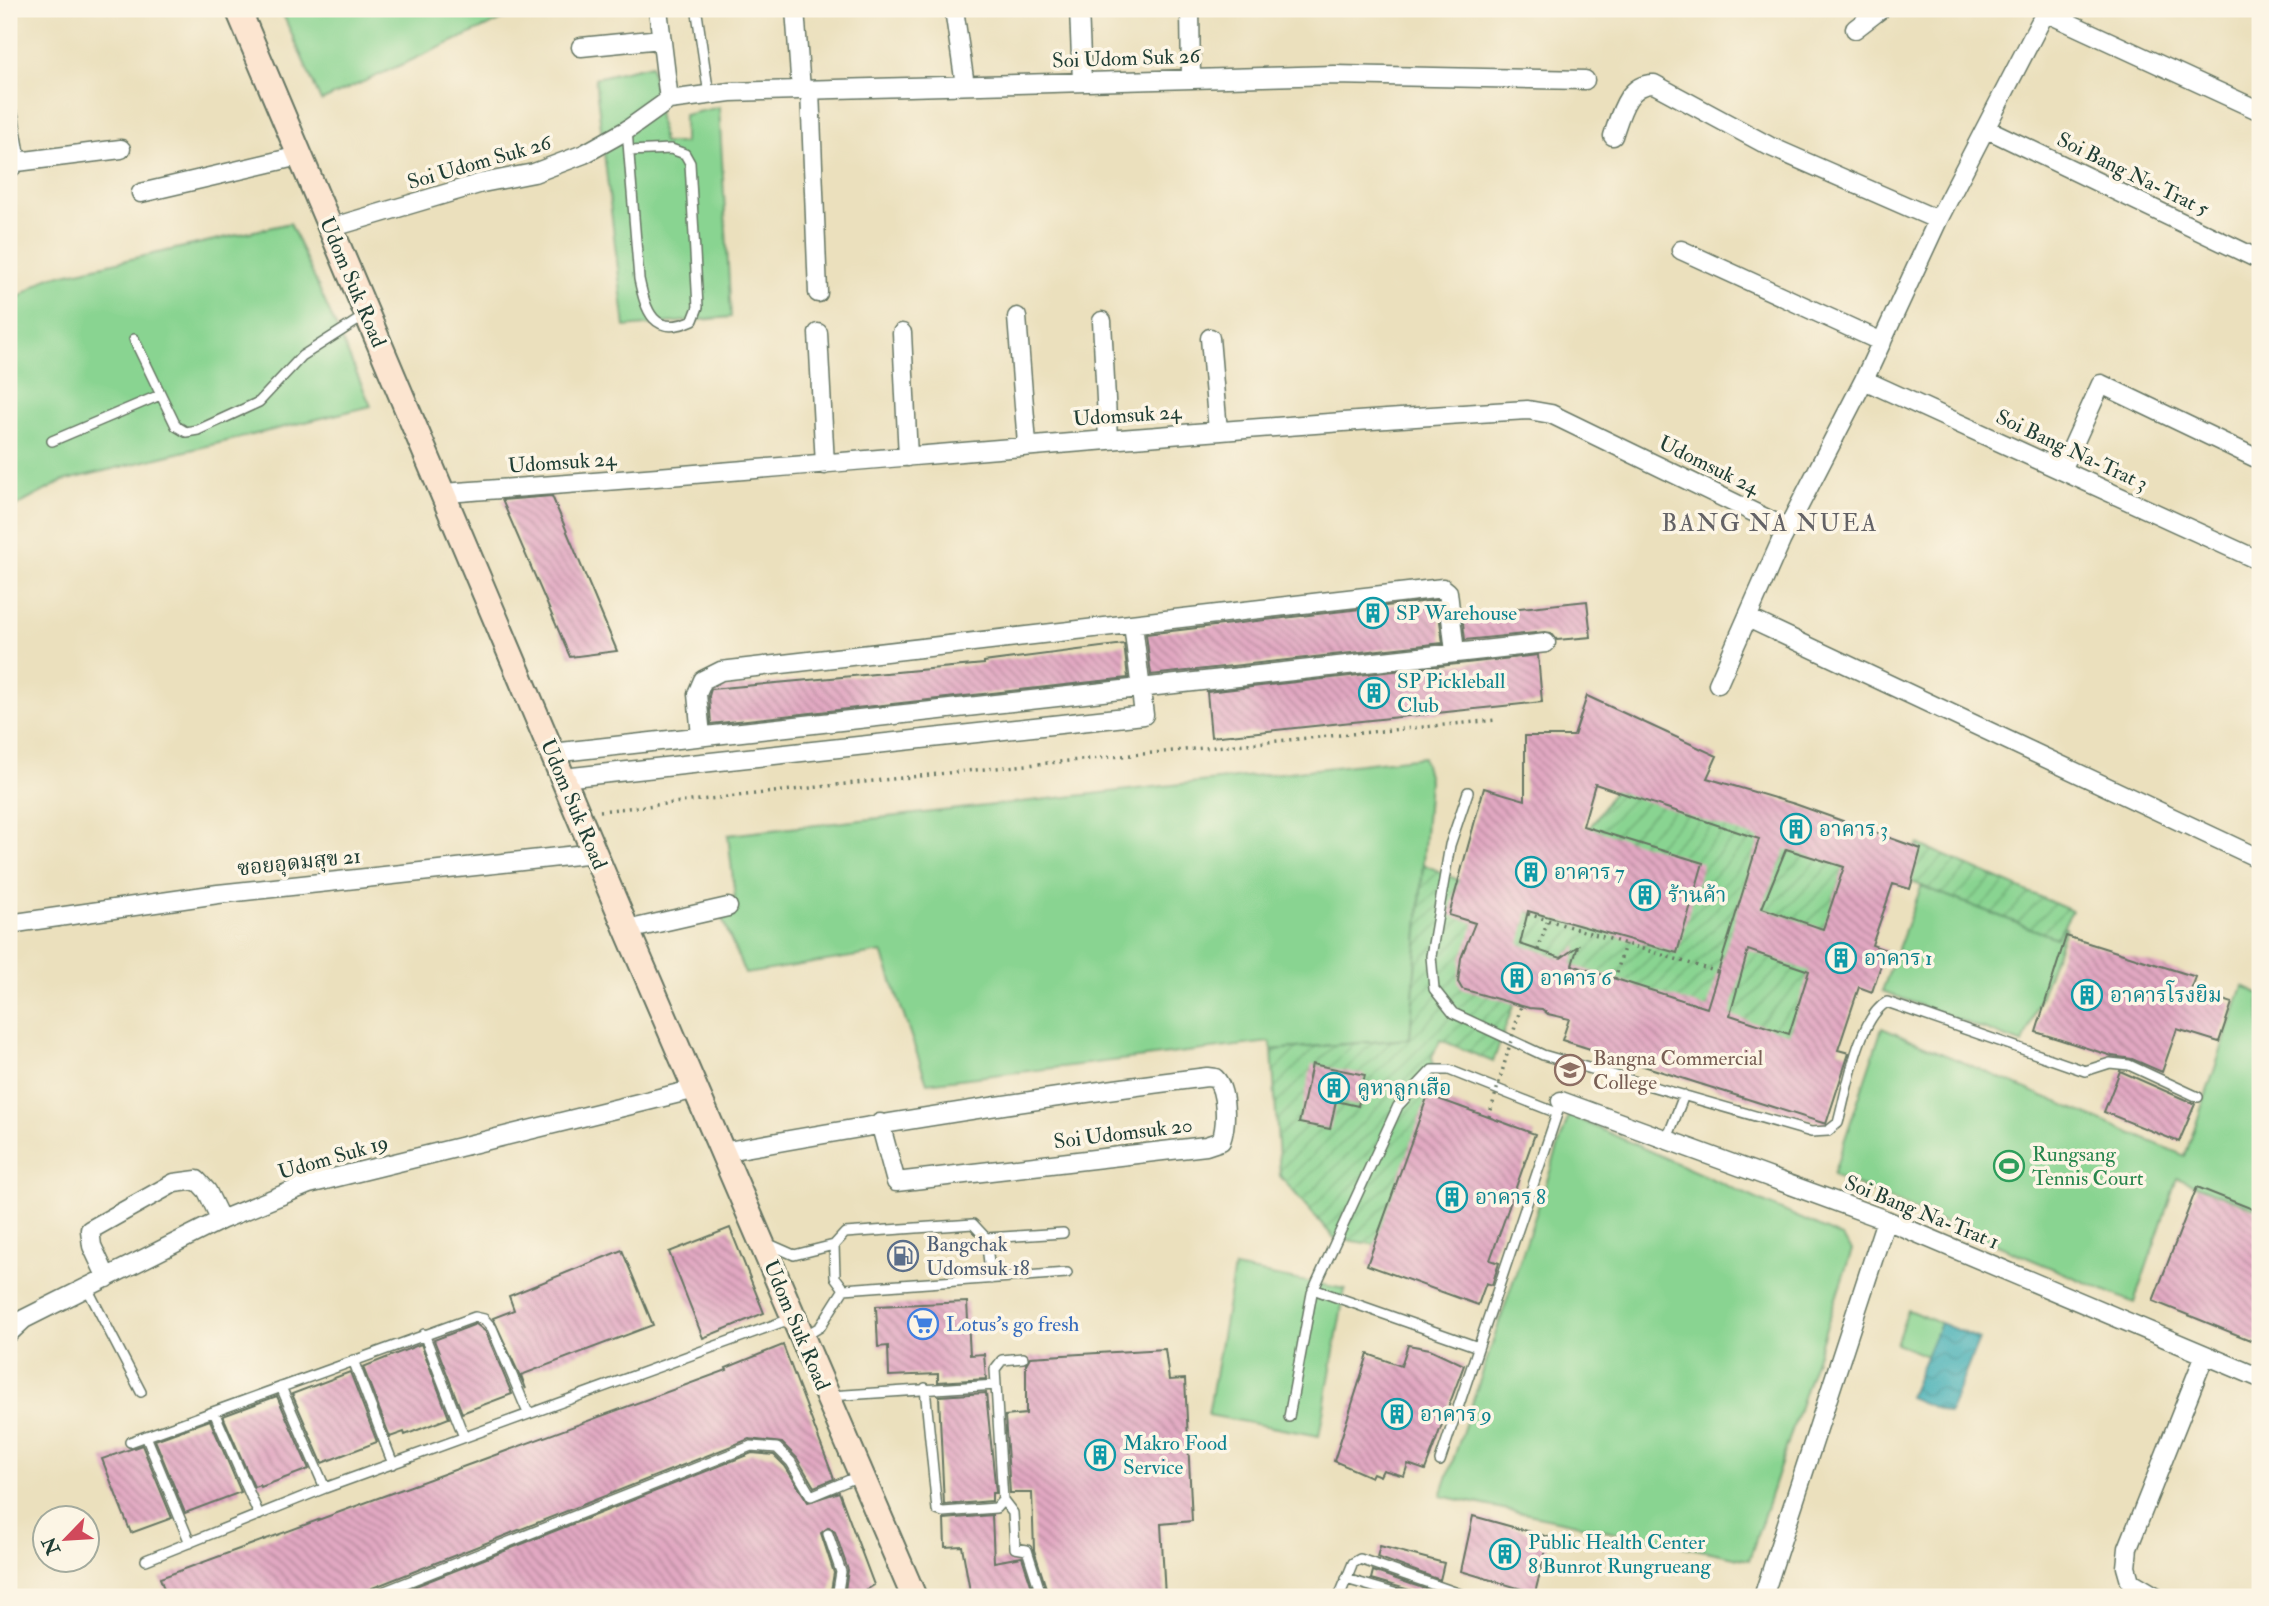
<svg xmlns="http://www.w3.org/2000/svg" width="2269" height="1606" font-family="'IM FELL Double Pica','Noto Serif Thai',serif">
<defs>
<pattern id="garden-furrows" width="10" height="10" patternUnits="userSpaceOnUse" patternTransform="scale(1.75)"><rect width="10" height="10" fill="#89d491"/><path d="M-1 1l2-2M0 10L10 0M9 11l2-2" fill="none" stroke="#6fad77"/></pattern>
<pattern id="water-waves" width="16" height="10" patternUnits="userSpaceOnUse" patternTransform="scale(1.75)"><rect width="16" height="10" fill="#3aacb4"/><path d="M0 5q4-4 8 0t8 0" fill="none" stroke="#308d93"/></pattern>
<pattern id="building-back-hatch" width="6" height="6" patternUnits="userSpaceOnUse" patternTransform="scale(1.75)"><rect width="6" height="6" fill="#e2a8c2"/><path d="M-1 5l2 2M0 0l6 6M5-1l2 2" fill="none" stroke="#b78a9e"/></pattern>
</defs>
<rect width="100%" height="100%" fill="#fcf5e5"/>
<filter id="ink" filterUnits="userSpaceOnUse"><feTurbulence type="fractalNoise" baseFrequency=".0143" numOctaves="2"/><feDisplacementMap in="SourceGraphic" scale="14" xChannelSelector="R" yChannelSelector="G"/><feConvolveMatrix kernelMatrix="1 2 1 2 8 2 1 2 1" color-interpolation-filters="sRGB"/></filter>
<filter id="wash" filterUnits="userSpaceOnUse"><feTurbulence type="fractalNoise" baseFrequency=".00686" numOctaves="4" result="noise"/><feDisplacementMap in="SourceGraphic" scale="28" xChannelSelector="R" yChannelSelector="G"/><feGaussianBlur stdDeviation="1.57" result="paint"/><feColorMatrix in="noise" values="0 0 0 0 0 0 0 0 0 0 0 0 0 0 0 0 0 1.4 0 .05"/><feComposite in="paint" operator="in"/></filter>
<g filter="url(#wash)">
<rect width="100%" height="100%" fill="#ebe0bd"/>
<path fill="#89d491" stroke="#548862" stroke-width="2" d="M289,9H509L510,16L321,101L282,12Z
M651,65L663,143H684V115L719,107L731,317L625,327L595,78Z
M290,223L371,406L63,481L9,510V304L47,278Z
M1423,757L1429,780L1410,1039L1272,1050L1270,1042L927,1083L882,952L745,974L715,901L735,898L728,835Z
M1926,874L2066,927L2023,1044L1882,991Z
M2243,986L2260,994V1210L2177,1178L2134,1303L1833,1175L1882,1028L2185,1156Z
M1569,1115L1842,1237L1852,1250L1749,1560L1441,1496Z
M1234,1268L1345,1289L1319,1436L1208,1415Z
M1908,1310L1979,1339L1966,1371L1896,1344Z"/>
<path fill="url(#garden-furrows)" stroke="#548862" stroke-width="2" d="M1622,779L1848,856L1788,1043L1528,964L1493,1062L1441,1040L1432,1056L1437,1108L1390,1247L1334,1238L1280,1176L1272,1050L1410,1039L1423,864L1533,914Z
M1918,844L2072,911L2056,938L1901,878Z"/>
<path fill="url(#water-waves)" stroke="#2c7474" stroke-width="2" d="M1940,1323L1979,1339L1949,1414L1909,1397Z"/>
<g id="blocks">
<path fill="url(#building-back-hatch)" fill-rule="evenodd" d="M552,496L617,651L570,657L502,500Z
M1437,600L1443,643L1151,675L1146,634Z
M1587,601L1591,637L1557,640L1551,633L1545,632L1465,640L1462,614Z
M1124,644L1128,678L711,724L709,696L711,689L984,664V662Z
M1538,655L1542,702L1211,737L1207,692Z
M1587,696L1717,756L1707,778L1795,804L1921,849L1910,889L1893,884L1872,945L1886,950L1872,992L1859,987L1838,1050L1849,1053L1826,1124L1562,1040L1569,1019L1548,1014L1542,1009L1529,1008L1462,989L1458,982L1461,958L1475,923L1449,915L1484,788L1525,800V736H1574ZM1595,784L1759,839L1707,1008L1572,965L1578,946L1561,958L1520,944L1528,911L1677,953L1703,863L1583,826ZM1786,849L1844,867L1823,929L1762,908ZM1748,950L1809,971L1789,1034L1730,1015Z
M2066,936L2196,977L2191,990L2232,1003L2219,1042L2177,1029L2162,1072L2132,1059L2112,1056L2036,1032Z
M1312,1064L1365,1075L1358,1106L1336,1101L1330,1129L1299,1123Z
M2120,1071L2195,1104L2179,1142L2104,1112Z
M1428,1095L1535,1134L1490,1260L1499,1263L1492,1285L1486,1283L1478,1305L1367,1265Z
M2197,1187L2260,1212V1344L2153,1301Z
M730,1228L764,1313L703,1338L669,1252Z
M622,1250L653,1325L521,1375L526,1389L493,1318L514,1310L509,1296Z
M967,1302L970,1355L984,1354L986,1379L938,1382V1374L889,1376L888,1346L878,1347L876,1306Z
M476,1324L486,1332L512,1394L462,1413L434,1340Z
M421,1344L449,1418L405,1435L404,1432L390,1437L363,1367Z
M783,1345L834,1479L814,1487L797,1458L782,1443L749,1439L367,1590L363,1597H167L160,1578L727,1370L726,1368Z
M1408,1345L1430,1349L1464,1365L1425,1470L1408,1464L1404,1476L1383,1470L1380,1476L1373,1473L1371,1477L1334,1461L1368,1354L1401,1366Z
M1165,1349L1169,1380L1185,1379L1192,1521L1161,1524L1165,1597H1049L1034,1550L1032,1493H1010L1005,1416L1026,1414V1364L1030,1357Z
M350,1372L377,1442L322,1463L292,1394Z
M986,1393L996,1493H992V1501L944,1505L939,1396Z
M277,1396L309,1469L261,1487L260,1485L254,1487L223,1416Z
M210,1420L241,1492L185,1513L155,1440Z
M142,1445L172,1518L131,1533L102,1459Z
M752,1453L774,1455L785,1466L808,1502L839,1492L874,1585L855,1597H844L848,1570L835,1532L829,1527L821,1533L834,1573L830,1597H388Z
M992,1515L994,1562L1022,1557L1035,1597H971L962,1546L945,1547L944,1519Z
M1473,1516L1549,1537L1535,1593L1461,1571Z
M1380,1546L1444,1563L1440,1580L1377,1557Z
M1373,1571L1437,1593L1436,1597H1415L1410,1590L1371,1579Z"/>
</g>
</g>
<g filter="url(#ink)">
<use href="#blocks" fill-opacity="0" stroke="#667664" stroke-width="2"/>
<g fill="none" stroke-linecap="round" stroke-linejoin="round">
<g stroke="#667664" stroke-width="12">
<path id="lane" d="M697,13L709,95
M627,130L639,279C646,311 653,338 693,320L698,307L690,163L685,154L671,149L629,151
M134,339L176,426L186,432L198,430L259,402L302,356L366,315
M52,441L160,395
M1468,792L1450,845L1431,956L1434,989L1453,1013L1543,1055L1811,1132L1828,1131L1838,1123C1847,1091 1858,1018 1887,1002L2085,1071L2110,1063L2129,1065L2198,1097
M1667,1139L1684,1095
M986,1238L991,1279
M769,1244L794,1255L834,1245
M87,1288L141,1392
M844,1289L835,1277L834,1245L845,1233L973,1224L986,1238L1063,1233
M1313,1289L1478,1347
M424,1334L464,1437
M803,1337L820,1327L844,1289L1067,1273
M353,1360L393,1464
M281,1387L325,1488
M925,1388L937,1510L943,1512L996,1508L1003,1500L995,1369L1002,1360L1023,1358
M830,1396L996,1385
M214,1412L259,1515
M1289,1417L1312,1293L1398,1106L1432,1070H1449L1557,1113
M146,1436L190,1543
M130,1442L475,1317L484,1319L492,1328L528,1413
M1440,1461L1559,1108
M1003,1500L1013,1513L1015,1548L1027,1550L1042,1597
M828,1534L841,1572L837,1597
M146,1560L325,1488L793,1318
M1346,1579L1408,1597
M370,1597L751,1446L777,1448L791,1462L811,1496L859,1476
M1339,1597L1353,1563L1360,1559L1469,1597"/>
</g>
<g stroke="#667664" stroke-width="21">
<path id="street" d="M658,9L669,100
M795,9L801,90
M954,9L965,85
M1079,9L1082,82
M1190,9L1191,79
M2045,12L2260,111
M1855,29L1881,9
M581,47L661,39
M810,90L818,293
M9,116L17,162L9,169
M1987,129L2260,260
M1613,136C1620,116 1627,83 1654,84L1769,146L1938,220
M17,162L121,149
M141,193L299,156
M330,228L482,183L534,173L584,154L627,130L669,100L730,92L1334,75L1585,80
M1681,250L1882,342
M1017,317L1027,444
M1102,321L1108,439
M818,333L825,465
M902,333L908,457
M1210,338L1218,431
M1864,380L2260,561
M2062,470L2101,384L2260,460
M443,493C805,468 1166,431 1528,410L1551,414L1788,529
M1748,618L2260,859
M1718,684L1781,541L1864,380L1938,220L2047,9
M701,736L697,694L703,680L721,671L1443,588L1448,592L1455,652
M552,753L1546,643
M563,778L1144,715L1133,624
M9,924L218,894L595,853
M627,930L728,907
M1561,1101L1886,1220L2260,1378
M722,1152C883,1123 1044,1097 1207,1077L1215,1078C1227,1090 1227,1125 1221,1141L1206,1146L896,1182L880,1123
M107,1278L92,1246L90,1230L174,1183L197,1180L207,1191L221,1220
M9,1333L24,1319L221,1220L309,1184L696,1089
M1763,1597L1886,1220
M2157,1597L2130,1581L2126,1567L2128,1548L2204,1357"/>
</g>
<g stroke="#667664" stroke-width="28">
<path id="secondary" d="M238,9L627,930L914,1597"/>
</g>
<path stroke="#667664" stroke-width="3.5" stroke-dasharray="2 5" stroke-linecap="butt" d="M600,811L965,771L1496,720
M1528,914L1718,972
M1538,950L1548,920
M1615,979L1625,944"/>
<use href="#lane" stroke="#fff" stroke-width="9"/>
<use href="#street" stroke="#fff" stroke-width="18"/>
<use href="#secondary" stroke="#fce5d0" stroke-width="24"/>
<path stroke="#667664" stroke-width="3.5" stroke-dasharray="2 5" stroke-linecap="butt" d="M1489,1117L1521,1006"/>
</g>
</g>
<defs>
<g id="building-ring" transform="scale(1.575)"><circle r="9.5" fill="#fcf5e5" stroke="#0f9aa8" stroke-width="1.5"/><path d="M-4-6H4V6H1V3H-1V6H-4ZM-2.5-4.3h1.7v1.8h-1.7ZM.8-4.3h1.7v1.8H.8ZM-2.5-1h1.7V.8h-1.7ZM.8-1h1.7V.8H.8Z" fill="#0f9aa8"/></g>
<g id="university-ring" transform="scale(1.575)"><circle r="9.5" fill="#fcf5e5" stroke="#8d6e63" stroke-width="1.5"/><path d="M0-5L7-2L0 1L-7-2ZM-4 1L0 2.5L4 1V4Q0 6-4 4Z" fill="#8d6e63"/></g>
<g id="stadium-ring" transform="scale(1.575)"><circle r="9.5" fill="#fcf5e5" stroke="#2e9e5b" stroke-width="1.5"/><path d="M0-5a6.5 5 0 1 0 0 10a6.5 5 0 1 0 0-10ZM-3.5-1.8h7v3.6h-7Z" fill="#2e9e5b"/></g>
<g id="fuel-ring" transform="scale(1.575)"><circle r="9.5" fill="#fcf5e5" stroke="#5c6f8a" stroke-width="1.5"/><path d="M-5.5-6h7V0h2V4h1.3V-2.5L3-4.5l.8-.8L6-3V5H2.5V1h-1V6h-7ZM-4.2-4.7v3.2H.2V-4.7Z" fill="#5c6f8a"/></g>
<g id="supermarket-ring" transform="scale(1.575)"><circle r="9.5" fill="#fcf5e5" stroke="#3f7fe0" stroke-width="1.5"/><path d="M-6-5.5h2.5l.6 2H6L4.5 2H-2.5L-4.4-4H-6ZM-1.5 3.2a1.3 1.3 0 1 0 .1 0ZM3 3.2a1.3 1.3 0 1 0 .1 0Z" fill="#3f7fe0"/></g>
</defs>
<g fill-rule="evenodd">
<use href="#building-ring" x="1373" y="613"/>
<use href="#building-ring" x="1374" y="693"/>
<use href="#building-ring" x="1796" y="829"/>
<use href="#building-ring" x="1531" y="872"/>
<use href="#building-ring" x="1645" y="895"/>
<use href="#building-ring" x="1841" y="958"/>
<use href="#building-ring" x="1517" y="978"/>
<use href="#building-ring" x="2087" y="995"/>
<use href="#university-ring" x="1570" y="1070"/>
<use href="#building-ring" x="1334" y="1088"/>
<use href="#stadium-ring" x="2009" y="1166"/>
<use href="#building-ring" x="1452" y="1197"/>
<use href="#fuel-ring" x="903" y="1256"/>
<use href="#supermarket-ring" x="923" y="1324"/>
<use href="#building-ring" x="1397" y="1414"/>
<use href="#building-ring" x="1100" y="1455"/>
<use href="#building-ring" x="1505" y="1554"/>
</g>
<g text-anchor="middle" stroke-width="7" stroke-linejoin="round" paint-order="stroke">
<g font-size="21" fill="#1f3d34" stroke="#fcf5e5">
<text transform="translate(1126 58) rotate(-2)" y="7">Soi Udom Suk 26</text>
<text transform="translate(479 162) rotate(-16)" y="7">Soi Udom Suk 26</text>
<text transform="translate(2133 174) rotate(26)" y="7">Soi Bang Na-Trat 5</text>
<text transform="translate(353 282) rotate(67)" y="7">Udom Suk Road</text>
<text transform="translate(1127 415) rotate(-4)" y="7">Udomsuk 24</text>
<text transform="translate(2072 450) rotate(25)" y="7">Soi Bang Na-Trat 3</text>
<text transform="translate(562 462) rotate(-4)" y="7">Udomsuk 24</text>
<text transform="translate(1709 465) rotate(26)" y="7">Udomsuk 24</text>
<text transform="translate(574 804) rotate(67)" y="7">Udom Suk Road</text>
<text transform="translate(299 862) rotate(-6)" y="7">ซอยอุดมสุข 21</text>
<text transform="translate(1123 1133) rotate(-7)" y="7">Soi Udomsuk 20</text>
<text transform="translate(333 1157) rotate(-16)" y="7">Udom Suk 19</text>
<text transform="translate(1922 1212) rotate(22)" y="7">Soi Bang Na-Trat 1</text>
<text transform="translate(797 1325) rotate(67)" y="7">Udom Suk Road</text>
</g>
<g font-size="21" fill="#0d838f" stroke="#fcf5e5" text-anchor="start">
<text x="1396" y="620">SP Warehouse</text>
<text x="1397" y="688">SP Pickleball<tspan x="1397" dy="24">Club</tspan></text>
<text x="1819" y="836">อาคาร 3</text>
<text x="1554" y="879">อาคาร 7</text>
<text x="1668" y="902">ร้านค้า</text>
<text x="1864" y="965">อาคาร 1</text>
<text x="1540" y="985">อาคาร 6</text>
<text x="2110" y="1002">อาคารโรงยิม</text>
<text x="1357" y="1095">คูหาลูกเสือ</text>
<text x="1475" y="1204">อาคาร 8</text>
<text x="1420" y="1421">อาคาร 9</text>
<text x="1123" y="1450">Makro Food<tspan x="1123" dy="24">Service</tspan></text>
<text x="1528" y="1549">Public Health Center<tspan x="1528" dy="24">8 Bunrot Rungrueang</tspan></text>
</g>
<g font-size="21" fill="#785e54" stroke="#fcf5e5" text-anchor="start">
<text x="1593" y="1065">Bangna Commercial<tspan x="1593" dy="24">College</tspan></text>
</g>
<g font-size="21" fill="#27864d" stroke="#fcf5e5" text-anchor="start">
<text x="2032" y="1161">Rungsang<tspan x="2032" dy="24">Tennis Court</tspan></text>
</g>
<g font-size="21" fill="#4e5e75" stroke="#fcf5e5" text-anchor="start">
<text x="926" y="1251">Bangchak<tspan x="926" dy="24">Udomsuk 18</tspan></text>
</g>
<g font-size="21" fill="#366cbe" stroke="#fcf5e5" text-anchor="start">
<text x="946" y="1331">Lotus's go fresh</text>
</g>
<g font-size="24" letter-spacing="2" fill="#636266" stroke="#fcf5e5">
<text x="1770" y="531">BANG NA NUEA</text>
</g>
</g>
<rect width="2269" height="1606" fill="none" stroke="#fcf5e5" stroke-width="35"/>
<g transform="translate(66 1539) rotate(245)"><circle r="33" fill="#fcf5e5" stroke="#a4ab9e" stroke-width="2"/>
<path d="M0-5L12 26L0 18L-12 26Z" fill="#d1495b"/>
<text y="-10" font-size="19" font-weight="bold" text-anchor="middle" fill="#1f3d34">N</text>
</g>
</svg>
